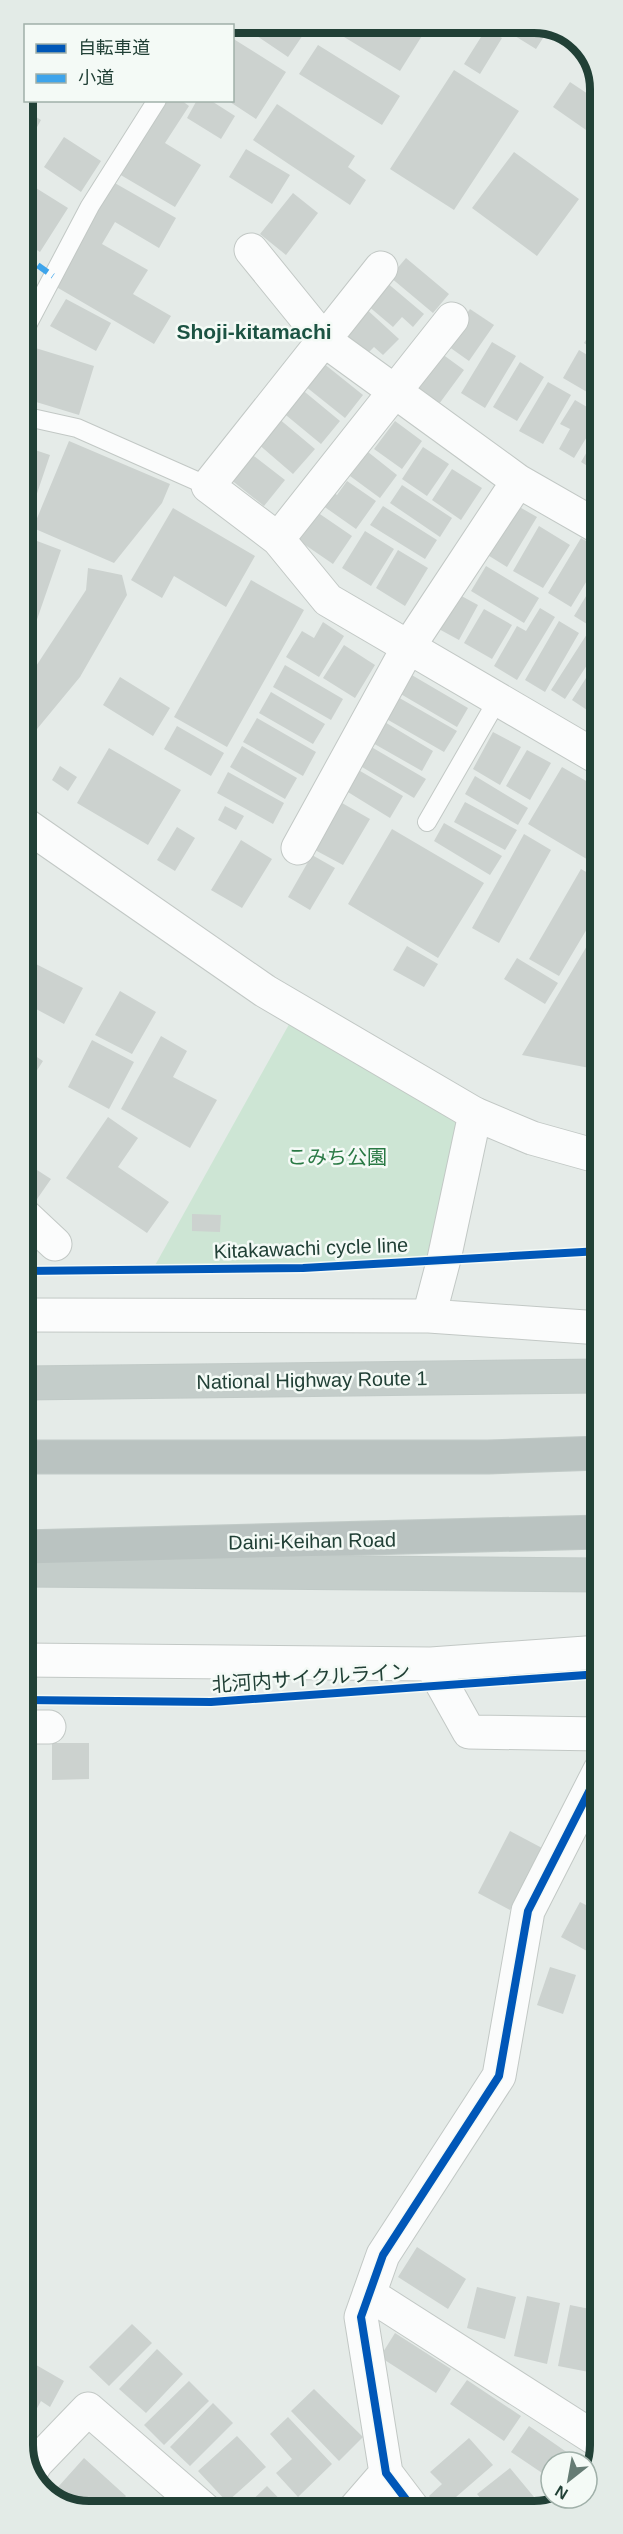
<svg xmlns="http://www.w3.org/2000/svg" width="623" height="2534" font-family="Helvetica,'Noto Sans JP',sans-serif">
<rect width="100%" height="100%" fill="#e5ebe8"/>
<path fill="#cde5d4" d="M297,1010L475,1114L444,1259L153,1269Z"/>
<path fill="#ccd2cf" d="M89,22L140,23L145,26H86Z
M245,23H298L307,29L288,57L242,26Z
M321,23H430L400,71Z
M494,23H543L550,27L536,49Z
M486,29L502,38L480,74L464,64Z
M232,38L286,72L256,119L227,100H232Z
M318,45L400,96L382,125L299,74Z
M454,70L519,111L454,210L390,169Z
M570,82L591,96L599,84V139L553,107Z
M163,100H181L189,106L165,143L201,165L175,207L119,174Z
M197,100H210L235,116L221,139L187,118Z
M277,104L355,156L348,167L366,180L350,205L253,140Z
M23,109L41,120L27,145L23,142Z
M64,137L101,161L81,192L44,167Z
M246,149L290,175L272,204L229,177Z
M514,152L579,199L537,256L472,208Z
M113,182L176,218L159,248L115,222L102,244L148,270L133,294L171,316L154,344L53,285Z
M28,183L68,208L40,252L23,241V191Z
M293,193L318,213L286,255L260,234Z
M406,258L449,294L433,313L390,277Z
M386,282L424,314L413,327L402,317L393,327L367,305Z
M66,299L111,323L96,351L50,326Z
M364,307L399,339L383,355L374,347L365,356L340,332Z
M470,309L494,325L469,361L445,344Z
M599,319V353L584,343Z
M492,342L516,356L485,408L461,393Z
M29,346L94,366L79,415L23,398V368Z
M579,350L599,362V399L563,378Z
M438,351L464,370L439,404L413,386Z
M520,362L544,377L517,421L493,407Z
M323,363L363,395L345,418L305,386Z
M548,382L571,395L543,444L519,431Z
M300,388L340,421L321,444L281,411Z
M575,400L599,414V417L574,458L559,449L570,429L560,424Z
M278,418L315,449L293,474L257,443Z
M395,421L422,441L402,469L374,449Z
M599,431V473L581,462Z
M69,441L170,484L162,503L114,563L33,528Z
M23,446L50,455L26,526L23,525Z
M423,447L449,464L427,496L402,479Z
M368,452L397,475L380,498L350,476Z
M250,453L285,480L264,506L230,479Z
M452,469L482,488L461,520L432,500Z
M347,481L376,501L356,529L319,503L329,489L337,495Z
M402,485L452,518L440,537L390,503Z
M516,505L537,517L507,567L486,554Z
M383,506L437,540L425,559L370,525Z
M173,508L255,556L226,607L174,576L162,598L131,580Z
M314,510L352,536L333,564L295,538Z
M539,526L570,545L543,588L513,571Z
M365,531L394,549L371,586L342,568Z
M29,538L61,550L32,634L23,631V554Z
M581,538L600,549V559L571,607L548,593Z
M398,550L428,568L405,606L376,588Z
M486,566L539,598L524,623L471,591Z
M88,568L122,575L127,595L80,677L23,746V686L86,590Z
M600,573V622L595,629L574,616Z
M251,580L304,610L227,747L174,717Z
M456,593L478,605L459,640L437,628Z
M540,608L555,617L517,680L494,666L517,626L526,631Z
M484,609L512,625L492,659L464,643Z
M559,621L579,633L545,692L525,680Z
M323,622L344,636L319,677L286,657L302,631L314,638Z
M587,634L600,641V645L565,699L551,690Z
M344,645L375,665L355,698L323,678Z
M600,656V690L587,710L572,700Z
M285,665L343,699L331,720L273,687Z
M410,674L468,708L457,727L399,693Z
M120,677L170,708L153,736L103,705Z
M271,692L325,724L313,744L259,713Z
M396,696L457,731L444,752L383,717Z
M600,701V730L587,722Z
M257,718L316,752L303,776L243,742Z
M383,721L433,751L422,771L371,742Z
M177,726L224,753L211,776L164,749Z
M493,732L521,747L500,785L473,769Z
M368,745L426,779L414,798L357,764Z
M242,746L297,778L285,799L230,767Z
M109,748L181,790L148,845L77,803Z
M527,750L551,763L530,800L506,786Z
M60,766L77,777L68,791L52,780Z
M562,767L600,789V867L528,824Z
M355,768L403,796L390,818L343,789Z
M228,772L284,803L273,824L217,793Z
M475,776L528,808L518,825L465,794Z
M465,802L517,830L505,850L454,822Z
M342,803L370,819L343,865L315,850Z
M225,806L244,816L236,830L218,820Z
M444,823L502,856L490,875L434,841Z
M177,827L195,838L175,871L157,860Z
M392,829L484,883L438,958L348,904Z
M524,834L551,850L499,943L472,928Z
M241,840L272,859L242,908L211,890Z
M312,855L335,868L310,910L288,897Z
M23,860L32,866L23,881Z
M581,869L600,880V907L559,976L529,959Z
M600,924V1070L522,1055Z
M23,946L30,950L23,962Z
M407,946L438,964L424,987L393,970Z
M517,958L558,983L545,1004L504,979Z
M32,962L83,988L64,1024L23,1002V979Z
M120,991L156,1012L132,1054L95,1035Z
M161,1036L187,1051L173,1077L217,1100L190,1148L121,1109Z
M92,1040L134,1062L109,1109L68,1087Z
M23,1048L43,1061L23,1092Z
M108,1117L138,1138L118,1167L169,1202L147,1233L66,1178Z
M23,1126L34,1133L23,1149Z
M23,1161L51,1179L35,1202L23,1194Z
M192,1214L221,1215L220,1232L192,1231Z
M52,1743H89V1779L52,1780Z
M510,1831L542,1848L510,1910L478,1893Z
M580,1902L600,1912V1958L561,1937Z
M550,1967L576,1975L563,2014L537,2005Z
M417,2247L466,2279L448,2309L398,2277Z
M477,2287L516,2297L505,2339L467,2328Z
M527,2296L560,2303L547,2364L514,2356Z
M570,2305L600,2311V2339L594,2373L558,2366Z
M132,2324L152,2343L109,2386L89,2367Z
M395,2333L451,2369L436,2393L380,2357Z
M157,2349L183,2374L146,2413L119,2389Z
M24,2358L64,2381L50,2407L41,2401L30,2421L24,2417Z
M467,2380L521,2416L504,2441L450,2404Z
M189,2381L209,2401L164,2445L144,2425Z
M314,2389L363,2437L339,2461L291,2411Z
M213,2403L233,2423L190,2466L170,2447Z
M288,2417L332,2464L298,2497L276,2473L292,2459L270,2434Z
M529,2426L581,2462H551V2479L511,2452Z
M237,2436L266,2467L227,2502L198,2471Z
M469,2438L493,2465L441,2510L429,2496L442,2484L430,2472Z
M84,2458L126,2496L113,2511H80L50,2496Z
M510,2468L534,2497L518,2510H490L477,2494Z
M267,2486L291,2511H241Z
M544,2502L550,2508L534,2510Z
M140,2503L149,2511H132Z"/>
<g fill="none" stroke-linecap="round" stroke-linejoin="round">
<g stroke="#c2c8c5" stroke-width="20">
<path id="service" d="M205,26L207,23
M23,333L90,206L157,100
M23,416L77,428L208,486
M427,822L498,699"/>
</g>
<g stroke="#c2c8c5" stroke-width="35">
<path id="minor" d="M251,250L324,340L518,481L600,528
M381,268L208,486L278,539L328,600L600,759
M278,539L452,319
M298,848L409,646L518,481
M23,1214L55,1244
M23,1315L429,1316L600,1328
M429,1316L444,1259L475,1114
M23,1660L431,1664L600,1652
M431,1664L469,1732L600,1734
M23,1727H49
M369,2294L599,2441
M31,2472L36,2463L88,2409L206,2511
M414,2510L386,2473L361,2317L383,2255L499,2076L528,1911L600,1770
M353,2511L386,2473"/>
</g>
<g stroke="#c2c8c5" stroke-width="35">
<path id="tertiary" d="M23,823L265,991L475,1114L532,1138L600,1157"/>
</g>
<g stroke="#c1cac7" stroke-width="35">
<path id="trunk" d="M23,1383L600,1376
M23,1570L600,1575"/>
</g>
<g stroke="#c1cac7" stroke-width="35">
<path id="motorway" d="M23,1457H488L600,1453
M23,1547L600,1532"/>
</g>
<use href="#service" stroke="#fbfcfc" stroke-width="18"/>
<use href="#minor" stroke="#fbfcfc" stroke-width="33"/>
<use href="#tertiary" stroke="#fbfcfc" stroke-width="33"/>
<use href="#trunk" stroke="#c4cdca" stroke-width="33"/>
<use href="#motorway" stroke="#bac3c1" stroke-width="33"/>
<path stroke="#3ea4eb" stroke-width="6" stroke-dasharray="12 6" stroke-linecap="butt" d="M23,255L53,276"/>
<g stroke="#f4faf6" stroke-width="11">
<path id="cycleway" d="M23,1271L303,1268L600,1251
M23,1700L211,1702L600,1674
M414,2510L386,2473L361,2317L383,2255L499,2076L528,1911L600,1770"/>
</g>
<use href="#cycleway" stroke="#0057b8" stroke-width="8"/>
</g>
<g text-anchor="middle" stroke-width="5" stroke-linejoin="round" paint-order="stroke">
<g font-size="20" fill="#297944" stroke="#f4faf6">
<text x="337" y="1164">こみち公園</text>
</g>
<g font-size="20" fill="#214036" stroke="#f4faf6">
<text transform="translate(311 1248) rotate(-2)" y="7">Kitakawachi cycle line</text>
<text transform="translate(312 1380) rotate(-1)" y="7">National Highway Route 1</text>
<text transform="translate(312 1541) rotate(-1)" y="7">Daini-Keihan Road</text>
<text transform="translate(311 1678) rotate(-4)" y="7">北河内サイクルライン</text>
</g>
<g font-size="21" font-weight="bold" fill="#1c5343" stroke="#f4faf6">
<text x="254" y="339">Shoji-kitamachi</text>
</g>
</g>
<path d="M0 0H623V2534H0ZM89 33H534A56 56 0 0 1 590 89V2445A56 56 0 0 1 534 2501H89A56 56 0 0 1 33 2445V89A56 56 0 0 1 89 33Z" fill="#e3ebe7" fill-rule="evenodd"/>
<path fill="none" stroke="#214036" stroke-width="8" d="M89 33H534A56 56 0 0 1 590 89V2445A56 56 0 0 1 534 2501H89A56 56 0 0 1 33 2445V89A56 56 0 0 1 89 33Z"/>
<rect x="24" y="24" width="210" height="78" fill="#f4faf6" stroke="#a0b0a9" stroke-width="1.5"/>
<rect x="36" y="44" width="30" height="9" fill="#0057b8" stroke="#a0b0a9" stroke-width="1.5"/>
<text x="78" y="54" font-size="18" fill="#214036">自転車道</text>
<rect x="36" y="74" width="30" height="9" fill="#3ea4eb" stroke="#a0b0a9" stroke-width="1.5"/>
<text x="78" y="84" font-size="18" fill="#214036">小道</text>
<g transform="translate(569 2480) rotate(211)"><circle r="28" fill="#f4faf6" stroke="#a0b0a9" stroke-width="1.5"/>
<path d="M0-4.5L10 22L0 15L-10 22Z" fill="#667c74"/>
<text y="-9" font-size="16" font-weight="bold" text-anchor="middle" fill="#214036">N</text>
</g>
</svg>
